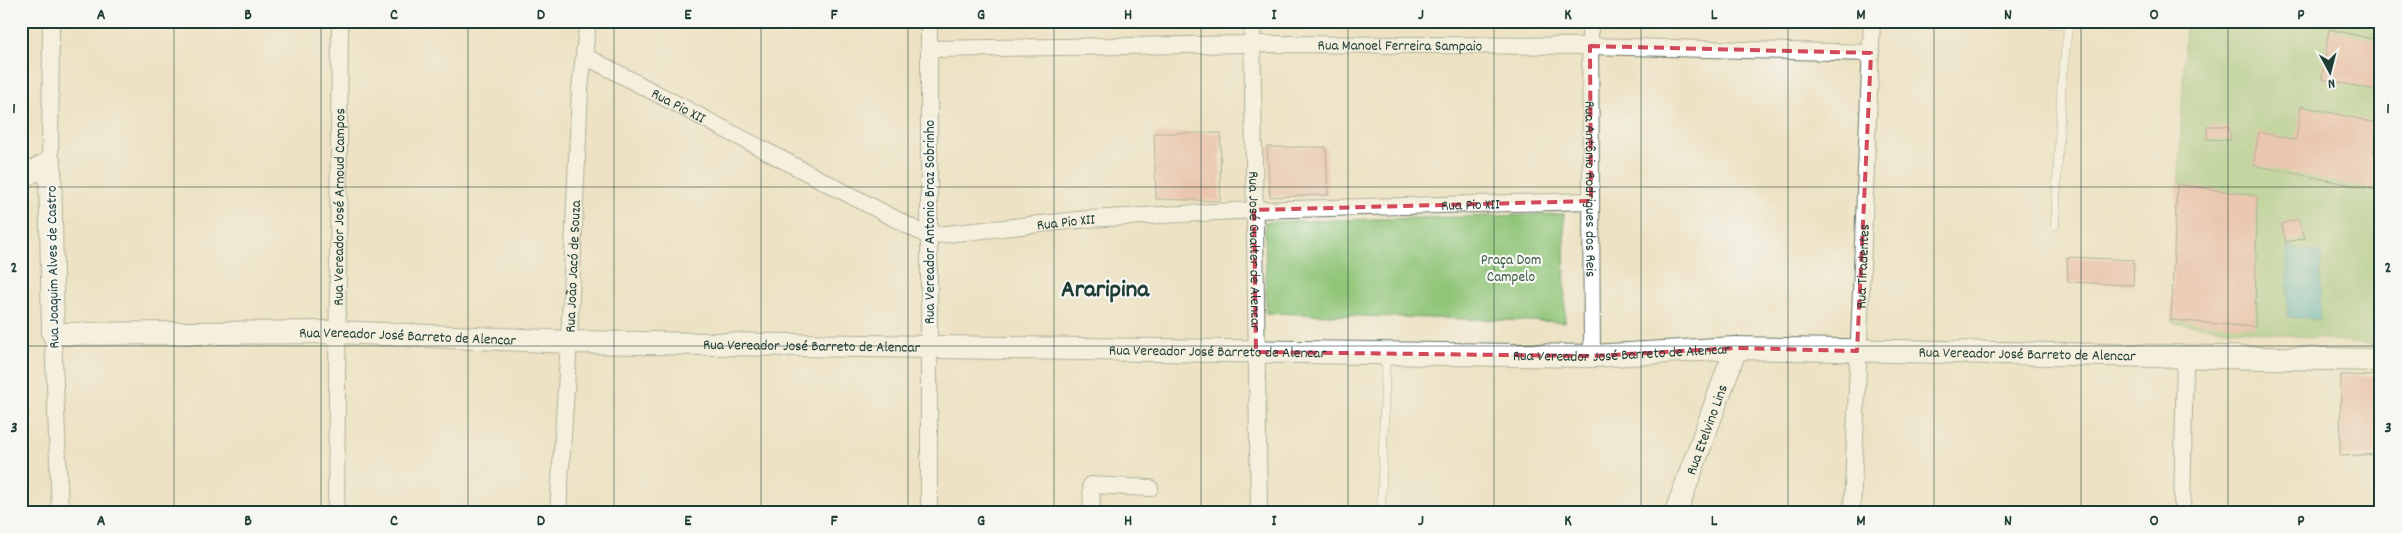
<svg xmlns="http://www.w3.org/2000/svg" width="2402" height="533" font-family="Dekko,sans-serif">
<rect width="100%" height="100%" fill="#f6f6f2"/>
<filter id="ink" filterUnits="userSpaceOnUse"><feTurbulence type="fractalNoise" baseFrequency=".02" numOctaves="2"/><feDisplacementMap in="SourceGraphic" scale="10" xChannelSelector="R" yChannelSelector="G"/><feConvolveMatrix kernelMatrix="1 2 1 2 8 2 1 2 1" color-interpolation-filters="sRGB"/></filter>
<filter id="wash" filterUnits="userSpaceOnUse"><feTurbulence type="fractalNoise" baseFrequency=".0096" numOctaves="4" result="noise"/><feDisplacementMap in="SourceGraphic" scale="20" xChannelSelector="R" yChannelSelector="G"/><feGaussianBlur stdDeviation="1.12" result="paint"/><feColorMatrix in="noise" values="0 0 0 0 0 0 0 0 0 0 0 0 0 0 0 0 0 1.4 0 .05"/><feComposite in="paint" operator="in"/></filter>
<g filter="url(#wash)">
<rect width="100%" height="100%" fill="#ede2c3"/>
<path fill="#90c577" stroke="#588156" d="M2186,21H2381V345L2172,323Z
M1564,214L1565,322L1266,313L1265,222Z"/>
<path fill="#45b4be" stroke="#327879" d="M2287,246L2321,253L2320,320L2288,317Z"/>
<g id="blocks">
<path fill="#e6a495" d="M2329,29L2381,41V91L2322,79Z
M2301,106L2377,123L2374,153L2381,154V191L2253,165L2259,132L2296,140Z
M2207,126H2229L2231,140L2207,139Z
M1154,133H1221L1220,201L1156,199Z
M1267,147H1326L1328,195L1270,197Z
M2177,184L2257,196L2255,327L2171,320Z
M2298,219L2305,238L2286,242L2281,224Z
M2067,257L2134,260L2133,285L2068,282Z
M2341,375L2381,376V454L2340,456Z"/>
</g>
</g>
<g filter="url(#ink)">
<use href="#blocks" fill-opacity="0" stroke="#677766" stroke-width="1"/>
<g fill="none" stroke-linecap="round" stroke-linejoin="round">
<g stroke="#677766" stroke-width="9">
<path id="lane" d="M2027,21L2064,25L2068,29L2062,77L2055,225
M1872,24L1943,21
M1381,512L1386,355"/>
</g>
<g stroke="#677766" stroke-width="18">
<g id="street">
<path d="M929,21V512"/>
<path id="s1" d="M1252,21L1259,512"/>
<path id="s2" d="M1590,21L1592,356"/>
<path id="s3" d="M929,49L1252,44L1590,46L1871,53"/>
<path id="s4" d="M585,56L928,236L1088,219L1254,210L1591,201"/>
<path d="M50,163L51,21"/>
<path d="M53,334L60,512"/>
<path id="s5" d="M336,512L340,21"/>
<path id="s6" d="M558,512L569,342L580,89L588,21"/>
<path d="M1092,512L1091,485L1150,488"/>
<path id="s7" d="M1852,512L1872,21"/>
<path d="M2182,512L2185,357"/>
</g>
</g>
<g stroke="#677766" stroke-width="24">
<g id="secondary">
<path id="s8" d="M21,177L50,163L53,334L337,332L569,342L1592,356L1736,348L2381,360"/>
<path id="s9" d="M1676,512L1736,348"/>
</g>
</g>
<use href="#lane" stroke="#fff" stroke-width="8"/>
<use href="#street" stroke="#fff" stroke-width="16"/>
<use href="#secondary" stroke="#fff" stroke-width="22"/>
</g>
</g>
<path d="M0 0H2402V533H0ZM1590,46L1871,53L1857,351L1736,348L1592,356L1256,352L1254,210L1591,201Z" fill="#ede2c3" fill-opacity=".55" fill-rule="evenodd"/>
<path fill="none" stroke="#d1495b" stroke-width="4" stroke-dasharray="10 6" stroke-linejoin="round" d="M1590,46L1871,53L1857,351L1736,348L1592,356L1256,352L1254,210L1591,201Z"/>
<path fill="none" stroke="#1f3d34" stroke-width="1" stroke-opacity="0.55" d="M174,21V512M321,21V512M468,21V512M614,21V512M761,21V512M908,21V512M1054,21V512M1201,21V512M1348,21V512M1494,21V512M1641,21V512M1788,21V512M1934,21V512M2081,21V512M2228,21V512M21,187H2381M21,346H2381"/>
<g text-anchor="middle" stroke-width="4.5" stroke-linejoin="round" paint-order="stroke">
<g font-size="15" fill="#1f3d34" stroke="#f6f6f2">
<text dy="5" stroke="none"><textPath href="#s3" startOffset="471">Rua Manoel Ferreira Sampaio</textPath></text>
<text dy="5" stroke="none"><textPath href="#s4" startOffset="106">Rua Pio XII</textPath></text>
<text dy="5" stroke="none"><textPath href="#s2" startOffset="168">Rua Antônio Rodrigues dos Reis</textPath></text>
<text dy="5" stroke="none"><textPath href="#s4" startOffset="931">Rua Pio XII</textPath></text>
<text dy="5" stroke="none"><textPath href="#s5" startOffset="305">Rua Vereador José Arnoud Campos</textPath></text>
<text transform="translate(929 222) rotate(-90)" y="5">Rua Vereador Antonio Braz Sobrinho</text>
<text dy="5" stroke="none"><textPath href="#s4" startOffset="526">Rua Pio XII</textPath></text>
<text dy="5" stroke="none"><textPath href="#s1" startOffset="230">Rua José Gualter de Alencar</textPath></text>
<text dy="5" stroke="none"><textPath href="#s6" startOffset="246">Rua João Jacó de Souza</textPath></text>
<text dy="5" stroke="none"><textPath href="#s7" startOffset="246">Rua Tiradentes</textPath></text>
<text transform="translate(52 267) rotate(-91)" y="5">Rua Joaquim Alves de Castro</text>
<text dy="5" stroke="none"><textPath href="#s8" startOffset="558">Rua Vereador José Barreto de Alencar</textPath></text>
<text dy="5" stroke="none"><textPath href="#s8" startOffset="962">Rua Vereador José Barreto de Alencar</textPath></text>
<text dy="5" stroke="none"><textPath href="#s8" startOffset="1368">Rua Vereador José Barreto de Alencar</textPath></text>
<text dy="5" stroke="none"><textPath href="#s8" startOffset="1772">Rua Vereador José Barreto de Alencar</textPath></text>
<text dy="5" stroke="none"><textPath href="#s8" startOffset="2178">Rua Vereador José Barreto de Alencar</textPath></text>
<text dy="5" stroke="none"><textPath href="#s9" startOffset="88">Rua Etelvino Lins</textPath></text>
</g>
<g font-size="15" fill="#3b5f45" stroke="#f6f6f2">
<text x="1511" y="264">Praça Dom<tspan x="1511" dy="17">Campelo</tspan></text>
</g>
<g font-size="25" font-weight="bold" fill="#1f3d34" stroke="#f6f6f2">
<text x="1105" y="296">Araripina</text>
</g>
</g>
<rect width="2402" height="533" fill="none" stroke="#f6f6f2" stroke-width="55"/>
<g transform="translate(2330 72) rotate(173)" stroke="#f6f6f2" stroke-width="4" paint-order="stroke">
<path d="M0-4L9 19L0 12L-9 19Z" fill="#1f3d34"/>
<text y="-8" font-size="14" font-weight="bold" text-anchor="middle" fill="#1f3d34">N</text>
</g>
<rect x="28" y="28" width="2346" height="478" fill="none" stroke="#1f3d34" stroke-width="2"/>
<g font-size="16" text-anchor="middle" font-weight="bold" fill="#1f3d34">
<text x="101" y="19">A</text>
<text x="248" y="19">B</text>
<text x="394" y="19">C</text>
<text x="541" y="19">D</text>
<text x="688" y="19">E</text>
<text x="834" y="19">F</text>
<text x="981" y="19">G</text>
<text x="1128" y="19">H</text>
<text x="1274" y="19">I</text>
<text x="1421" y="19">J</text>
<text x="1568" y="19">K</text>
<text x="1714" y="19">L</text>
<text x="1861" y="19">M</text>
<text x="2008" y="19">N</text>
<text x="2154" y="19">O</text>
<text x="2301" y="19">P</text>
<text x="14" y="113">1</text>
<text x="2388" y="113">1</text>
<text x="14" y="272">2</text>
<text x="2388" y="272">2</text>
<text x="14" y="432">3</text>
<text x="2388" y="432">3</text>
<text x="101" y="525">A</text>
<text x="248" y="525">B</text>
<text x="394" y="525">C</text>
<text x="541" y="525">D</text>
<text x="688" y="525">E</text>
<text x="834" y="525">F</text>
<text x="981" y="525">G</text>
<text x="1128" y="525">H</text>
<text x="1274" y="525">I</text>
<text x="1421" y="525">J</text>
<text x="1568" y="525">K</text>
<text x="1714" y="525">L</text>
<text x="1861" y="525">M</text>
<text x="2008" y="525">N</text>
<text x="2154" y="525">O</text>
<text x="2301" y="525">P</text>
</g>
</svg>
